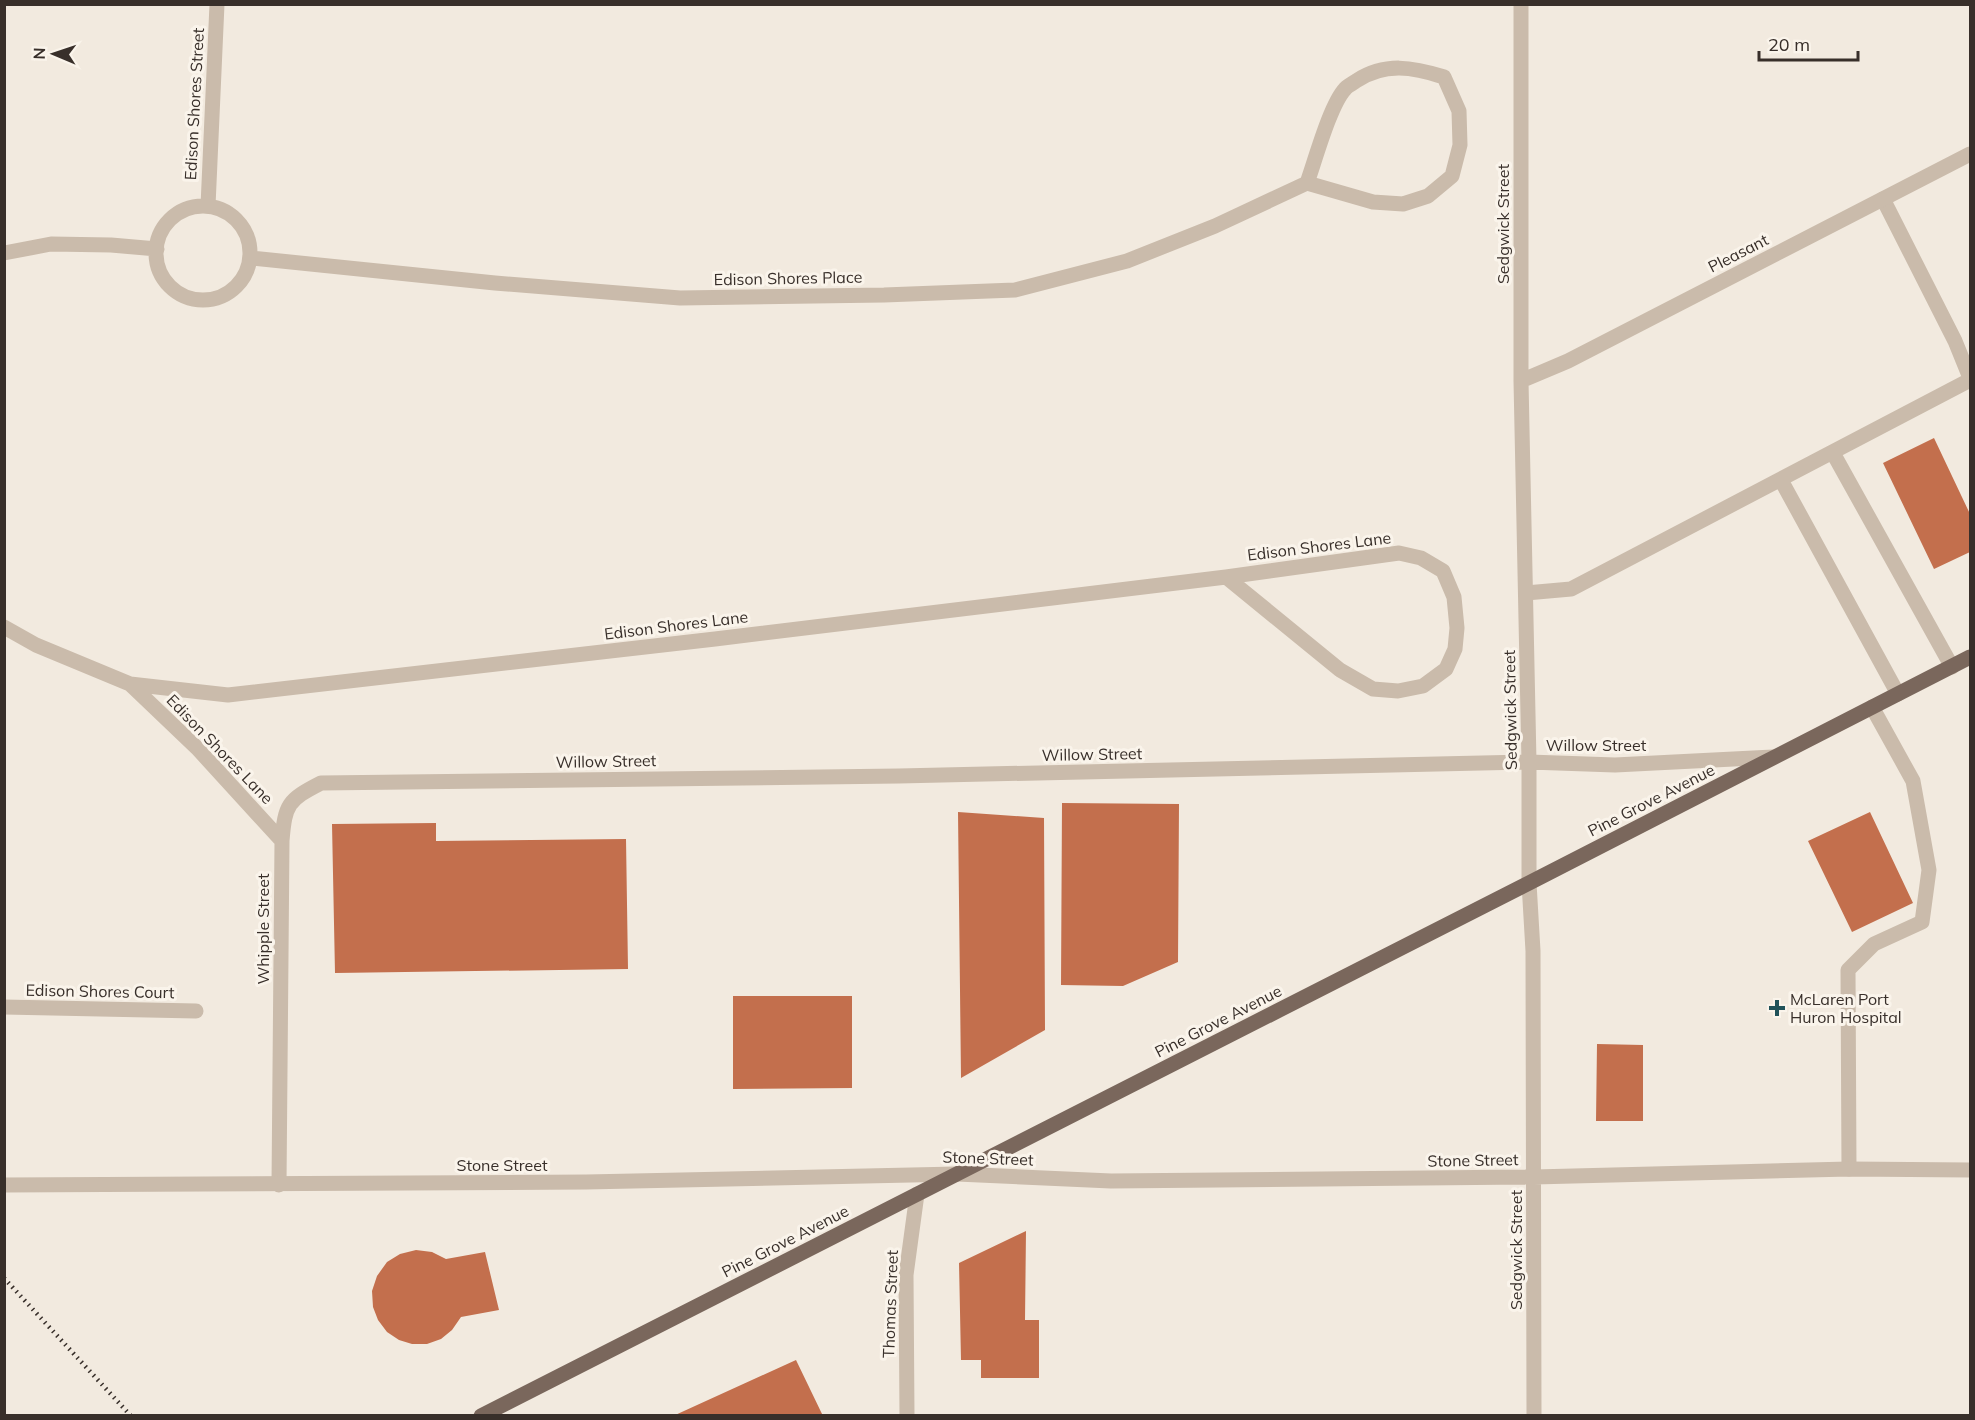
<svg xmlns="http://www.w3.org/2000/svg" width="1975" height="1420" font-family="Mulish,sans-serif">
<rect width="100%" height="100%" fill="#f2eadf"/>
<path fill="#c36f4d" d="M1934,438L1970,514V552L1934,569L1883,463Z
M1062,803L1179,804L1178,962L1123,986L1061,985Z
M958,812L1044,818L1045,1030L961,1078Z
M1870,812L1913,903L1852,932L1808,841Z
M436,823V841L626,839L628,969L335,973L332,824Z
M733,996H852V1088L733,1089Z
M1597,1044L1643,1045V1121H1596Z
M1026,1231L1025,1320H1039V1378H981V1360H961L959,1263Z
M416,1250L432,1252L446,1259L485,1252L499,1310L461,1317L452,1330L441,1339L427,1344H412L399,1340L387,1332L378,1320L373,1307L372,1291L377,1276L387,1262L400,1254Z
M796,1360L823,1416H673Z"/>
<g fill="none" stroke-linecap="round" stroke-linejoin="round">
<path stroke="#cabbab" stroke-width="15" d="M1883,199L1955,341L1970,378
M1833,453L1952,667
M1781,480L1898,694
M1526,593L1571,589L1970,380
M1849,1169L1848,970L1874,944L1922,922L1929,870L1913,781L1872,707"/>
<path stroke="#cabbab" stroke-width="15" d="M1521,4V381L1529,762V883L1533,951L1534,1416
M208,206L217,4
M156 253a47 47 0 1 1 94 0a47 47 0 1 1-94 0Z
M4,253L51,244L111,245L157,249
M251,258L495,283L680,298L884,295L1015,290L1127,261L1215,226L1307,183L1373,202L1403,204L1428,196L1452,176L1460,145L1459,111L1444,77C1413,67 1385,62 1356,81C1352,84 1347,86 1345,89C1330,105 1315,161 1307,183
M1521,381L1568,361L1970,154
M4,627L36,645L130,684L197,748L282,841
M130,684L228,695L715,639L1226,577L1399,553L1421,558L1443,571L1454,597L1457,628L1455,649L1446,669L1423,686L1398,691L1373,689L1340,670L1226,577
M4,1007L196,1011
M957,1174L1111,1181L1534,1177L1849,1169L1970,1170
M279,1185L282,841C285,804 288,800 321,783L899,776L1529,762L1615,765L1773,757
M907,1416L906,1275L917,1194"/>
<path stroke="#cabbab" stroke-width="15" d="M4,1185L586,1182L957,1174"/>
<path stroke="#7a675c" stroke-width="15" d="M481,1416L1529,883L1970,657"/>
<path stroke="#382f2a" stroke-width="4.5" stroke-dasharray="1.5 4.5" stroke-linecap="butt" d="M4,1278L131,1416"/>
</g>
<path fill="#205259" stroke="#faf4eb" stroke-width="2" d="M1774 999h6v6h6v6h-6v6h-6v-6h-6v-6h6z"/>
<g text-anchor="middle" stroke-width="6" stroke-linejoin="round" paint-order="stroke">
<g font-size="16" fill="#382f2a" stroke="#faf4eb">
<text transform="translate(194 104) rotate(-87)" y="6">Edison Shores Street</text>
<text transform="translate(1503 224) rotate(-90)" y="6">Sedgwick Street</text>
<text transform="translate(1738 253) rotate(-27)" y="6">Pleasant</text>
<text transform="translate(788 278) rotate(-1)" y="6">Edison Shores Place</text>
<text transform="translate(1319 546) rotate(-7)" y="6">Edison Shores Lane</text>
<text transform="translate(676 625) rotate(-7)" y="6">Edison Shores Lane</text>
<text transform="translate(1510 710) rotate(-91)" y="6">Sedgwick Street</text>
<text x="1596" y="751">Willow Street</text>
<text transform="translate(220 749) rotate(46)" y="6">Edison Shores Lane</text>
<text transform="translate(1092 754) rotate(-1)" y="6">Willow Street</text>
<text transform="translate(606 761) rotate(-1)" y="6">Willow Street</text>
<text transform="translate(1651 800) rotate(-27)" y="6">Pine Grove Avenue</text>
<text transform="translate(263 929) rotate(-90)" y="6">Whipple Street</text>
<text transform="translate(100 991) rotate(1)" y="6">Edison Shores Court</text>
<text transform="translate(1218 1021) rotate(-27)" y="6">Pine Grove Avenue</text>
<text transform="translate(988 1158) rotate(2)" y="6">Stone Street</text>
<text transform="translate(1473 1160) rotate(-1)" y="6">Stone Street</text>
<text x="502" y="1171">Stone Street</text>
<text transform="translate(785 1241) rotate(-27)" y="6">Pine Grove Avenue</text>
<text transform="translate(1516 1250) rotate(-90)" y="6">Sedgwick Street</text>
<text transform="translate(890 1304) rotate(-88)" y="6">Thomas Street</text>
</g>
<g font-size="16" fill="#382f2a" stroke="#faf4eb" text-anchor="start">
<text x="1790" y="1005">McLaren Port<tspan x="1790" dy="18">Huron Hospital</tspan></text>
</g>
</g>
<rect width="1975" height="1420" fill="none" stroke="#382f2a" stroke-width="12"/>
<g transform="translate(54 54) rotate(272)" stroke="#faf4eb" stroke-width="4.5" paint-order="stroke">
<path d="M0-4.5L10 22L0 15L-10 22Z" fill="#382f2a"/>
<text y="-9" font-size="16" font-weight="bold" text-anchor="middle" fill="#382f2a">N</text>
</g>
<path d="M1759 51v9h99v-9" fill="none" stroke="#382f2a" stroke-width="3"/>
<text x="1768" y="51" font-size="18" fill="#382f2a" stroke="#faf4eb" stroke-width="4.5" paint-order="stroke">20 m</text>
</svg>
